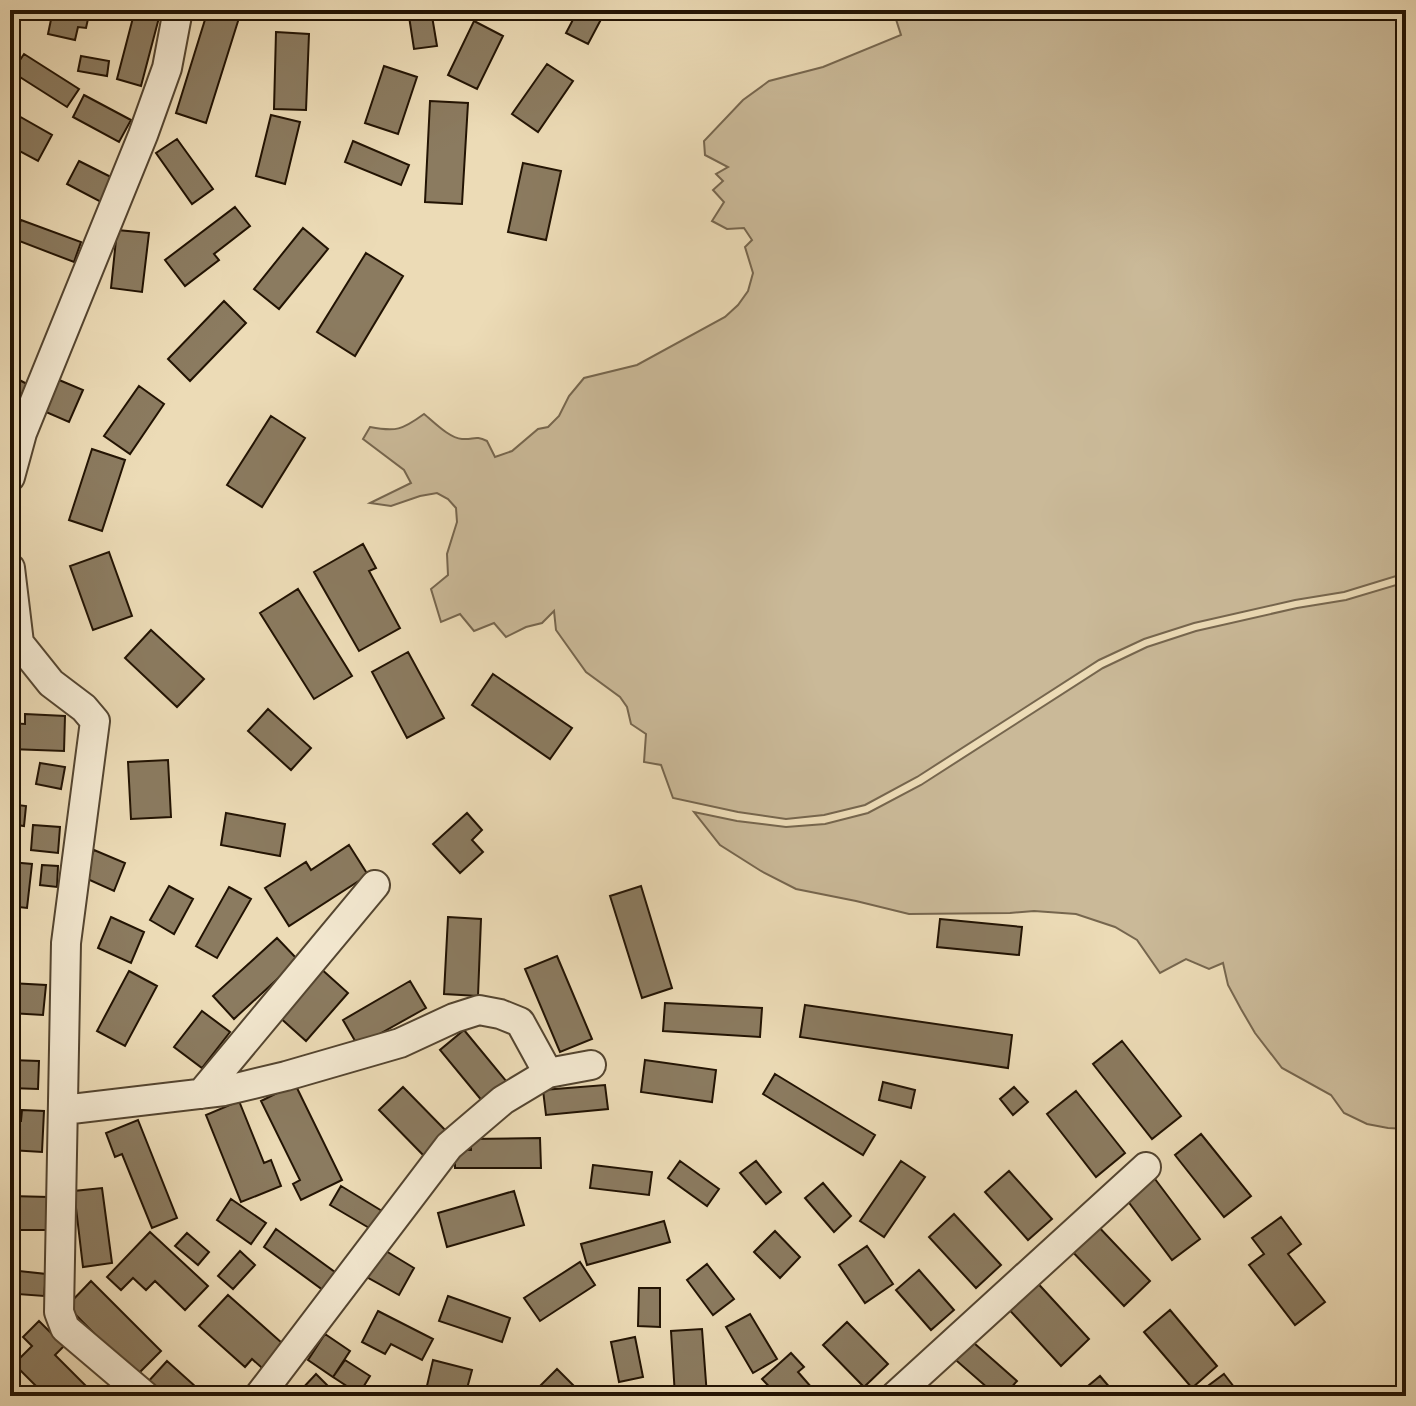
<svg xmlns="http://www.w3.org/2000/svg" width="1416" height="1406" font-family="'IM FELL English',serif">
<rect width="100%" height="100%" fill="#ecdbb6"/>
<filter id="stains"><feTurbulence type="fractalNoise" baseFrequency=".0025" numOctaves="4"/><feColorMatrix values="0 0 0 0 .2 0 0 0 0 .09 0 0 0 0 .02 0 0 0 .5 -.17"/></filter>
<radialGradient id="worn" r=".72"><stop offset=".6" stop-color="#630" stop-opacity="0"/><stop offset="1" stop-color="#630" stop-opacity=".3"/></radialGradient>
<path fill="#cab998" stroke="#76664e" stroke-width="2" d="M893,10H1406V573L1344,592L1295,600L1194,623L1144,639L1099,660L917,777L865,805L824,815L786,819L738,812L673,798L661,765L644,762L646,734L631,724L627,707L620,697L586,672L556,630L554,611L542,623L526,627L506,637L494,623L474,631L460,614L441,622L431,589L448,575L447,554L457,522L456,508L448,499L437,493L420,496L391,506L370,503L411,483L404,470L363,439L370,427C396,432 402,430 424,414C434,422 449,438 462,439C474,440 475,435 487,441L495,457L512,451L538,429L548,427L559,416L569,396L584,378L637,365L725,317L738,305L748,291L753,273L745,247L752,240L744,228L727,229L712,221L724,202L713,190L723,181L716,174L728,167L705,155L704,141L743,100L769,81L823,67L901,35Z
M1406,582V1129L1388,1128L1367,1124L1344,1113L1331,1095L1282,1068L1255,1033L1241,1009L1228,985L1223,963L1209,969L1186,959L1160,973L1137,940L1115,927L1076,914L1034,911L1010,913L909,914L856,901L796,889L761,871L720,845L694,812L737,821L786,827L825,824L868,813L921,785L1103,668L1147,647L1196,631L1297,608L1346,600Z"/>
<path fill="#8b7b60" stroke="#221303" stroke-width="2" d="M53,10H90L86,28L78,27L75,40L48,34Z
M135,10H161L141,86L117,79Z
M208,10L239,18L206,123L176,113Z
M408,10H431L437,46L414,49Z
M578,10H606L588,44L566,33Z
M474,21L503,36L477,89L448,75Z
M276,32L309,34L306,110L274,109Z
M24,54L79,89L67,107L12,72Z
M81,56L109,61L107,76L78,71Z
M547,64L573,81L538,132L512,114Z
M384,66L417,77L398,134L365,123Z
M84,95L131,120L119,142L73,117Z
M430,101L468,103L462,204L425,202Z
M10,111L52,135L38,161L10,146Z
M271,115L300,122L285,184L256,176Z
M177,139L213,189L192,204L156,153Z
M353,141L409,165L401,185L345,162Z
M79,161L113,178L101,202L67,184Z
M523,163L561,171L546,240L508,232Z
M235,207L250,226L214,254L219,260L185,286L165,260Z
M21,220L81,242L74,262L14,239Z
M303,228L328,249L279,309L254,289Z
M117,230L149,233L142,292L111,288Z
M366,253L403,276L355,356L317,332Z
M224,301L246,323L190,381L168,359Z
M10,375L27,384L13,412L10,410Z
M52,377L83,390L69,422L39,409Z
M139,386L164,404L130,454L104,436Z
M271,416L305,438L262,507L227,485Z
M92,449L125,460L102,531L69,520Z
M363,544L376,568L369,571L400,628L359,651L314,572Z
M109,552L132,616L93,630L70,566Z
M298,589L352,676L314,699L260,613Z
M151,630L204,679L177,707L125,658Z
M408,652L444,718L407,738L372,672Z
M493,674L572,728L550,759L472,705Z
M268,709L311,748L291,770L248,731Z
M25,714L65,716L64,751L10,749V723L25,724Z
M168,760L171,817L131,819L128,762Z
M40,763L65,767L61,789L36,784Z
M10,804L26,806L24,826L10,824Z
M226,813L285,824L280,856L221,845Z
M467,813L482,830L472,840L483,852L460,873L433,844Z
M33,825L60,827L58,853L31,850Z
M349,845L368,875L289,926L265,888L306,862L311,870Z
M94,850L125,863L114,891L83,877Z
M10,862L32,864L27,908L10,906Z
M42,865L58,866L57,887L40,885Z
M169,886L193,899L174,934L150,920Z
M641,886L672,988L642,998L610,896Z
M229,887L251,899L217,958L196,946Z
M111,917L144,932L131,963L98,948Z
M448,917L481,919L478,996L444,994Z
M940,919L1022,927L1019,955L937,947Z
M277,938L298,960L234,1019L213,996Z
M557,956L592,1039L560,1052L525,969Z
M319,967L348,993L306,1041L277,1015Z
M129,971L157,986L125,1046L97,1031Z
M410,981L426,1008L358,1046L343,1020Z
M10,983L46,985L43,1015L10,1013Z
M665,1003L762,1008L760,1037L663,1031Z
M805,1005L1012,1035L1008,1068L800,1037Z
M202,1011L230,1032L202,1068L174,1047Z
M464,1030L507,1082L483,1102L440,1050Z
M1122,1041L1181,1116L1152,1139L1093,1064Z
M10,1060L39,1061L38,1089L10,1088Z
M645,1060L716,1070L712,1102L641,1092Z
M775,1074L875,1135L863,1155L763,1094Z
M883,1082L915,1090L911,1108L879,1100Z
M295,1084L342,1180L301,1200L293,1184L300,1180L261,1101Z
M605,1085L608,1109L546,1115L543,1090Z
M403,1087L452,1137L428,1160L379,1110Z
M1014,1087L1028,1102L1013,1115L1000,1099Z
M1076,1091L1125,1153L1096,1177L1047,1114Z
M239,1101L264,1163L271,1160L281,1186L241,1202L206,1115Z
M22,1110L44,1111L42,1152L10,1150V1121H21Z
M138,1120L177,1218L152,1228L122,1154L115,1157L106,1133Z
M1201,1134L1251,1196L1224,1217L1175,1155Z
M540,1138L541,1168H455V1150H471V1139Z
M680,1161L719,1189L707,1206L668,1178Z
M756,1161L781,1192L766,1204L740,1173Z
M901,1161L925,1177L884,1237L860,1221Z
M593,1165L652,1172L649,1195L590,1188Z
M1009,1171L1052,1219L1028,1240L985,1192Z
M1152,1175L1200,1239L1172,1260L1124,1196Z
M823,1183L851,1216L834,1232L805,1198Z
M341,1186L387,1214L376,1232L330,1205Z
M102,1188L112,1263L83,1267L74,1191Z
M514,1191L524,1225L447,1247L438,1213Z
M10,1196L49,1197V1230H10Z
M231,1199L266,1223L251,1244L217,1220Z
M954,1214L1001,1265L976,1288L929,1237Z
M1281,1217L1301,1244L1288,1254L1325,1302L1295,1325L1249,1265L1264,1254L1252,1238Z
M664,1221L670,1242L587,1265L581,1244Z
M1094,1222L1150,1281L1124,1306L1068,1247Z
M276,1229L339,1275L327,1293L264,1247Z
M775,1231L800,1257L780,1278L754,1252Z
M150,1232L208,1286L185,1310L155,1281L146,1290L133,1278L121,1290L107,1277Z
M187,1233L209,1252L198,1265L175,1246Z
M867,1246L893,1284L865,1303L839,1265Z
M381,1248L414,1268L399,1295L365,1276Z
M240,1251L255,1265L233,1289L218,1276Z
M580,1262L595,1285L540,1321L524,1298Z
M707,1264L734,1299L713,1315L687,1280Z
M10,1270L46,1274L44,1296L18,1294L17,1306H10Z
M919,1270L954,1310L931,1330L896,1290Z
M1032,1277L1089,1339L1061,1366L1004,1304Z
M91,1281L161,1351L136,1376L67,1306Z
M639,1288H660V1327L638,1326Z
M228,1295L291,1351L270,1375L252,1359L245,1367L199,1326Z
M448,1296L510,1318L502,1342L439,1321Z
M1170,1310L1217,1366L1192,1388L1144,1332Z
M378,1311L433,1339L422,1360L391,1344L385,1354L362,1342Z
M750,1314L777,1359L753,1373L726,1327Z
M39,1321L64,1346L55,1355L96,1396H46L14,1364L32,1346L23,1337Z
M847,1322L888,1364L864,1387L823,1345Z
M702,1329L707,1396H675L671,1331Z
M325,1334L350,1351L333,1377L308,1360Z
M966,1336L1017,1381L1004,1396H997L950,1355Z
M635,1337L643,1377L619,1382L611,1342Z
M791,1353L804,1367L798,1372L819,1396H778L762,1379Z
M345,1360L370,1376L359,1394L333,1377Z
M433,1360L472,1370L465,1396H449L426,1390Z
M167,1361L206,1396H159L146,1384Z
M557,1369L584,1396H536L533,1393Z
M316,1374L338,1396H307L301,1390Z
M1224,1374L1241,1396H1198L1197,1394Z
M1100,1376L1117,1396H1076Z"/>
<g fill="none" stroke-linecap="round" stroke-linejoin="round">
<g stroke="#544530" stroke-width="32">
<path id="minor" d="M10,477L22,433L143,135L167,68L178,10
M10,568L19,643L51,683L84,708L95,721L66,943L59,1312L65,1328L145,1396
M201,1094L375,885
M63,1110L224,1091L286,1076L400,1043L454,1018L479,1010L500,1014L520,1022L548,1073
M259,1396L449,1146L503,1100L548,1073L591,1065
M895,1396L1146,1167"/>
</g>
<use href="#minor" stroke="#f3e8d0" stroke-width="28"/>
</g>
<rect width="1416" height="1406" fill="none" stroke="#ecdbb6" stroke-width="40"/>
<rect x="12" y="12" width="1392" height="1382" fill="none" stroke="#221303" stroke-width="4"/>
<rect x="20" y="20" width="1376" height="1366" fill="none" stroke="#221303" stroke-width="2"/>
<rect width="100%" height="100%" filter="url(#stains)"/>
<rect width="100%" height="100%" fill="url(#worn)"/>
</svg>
